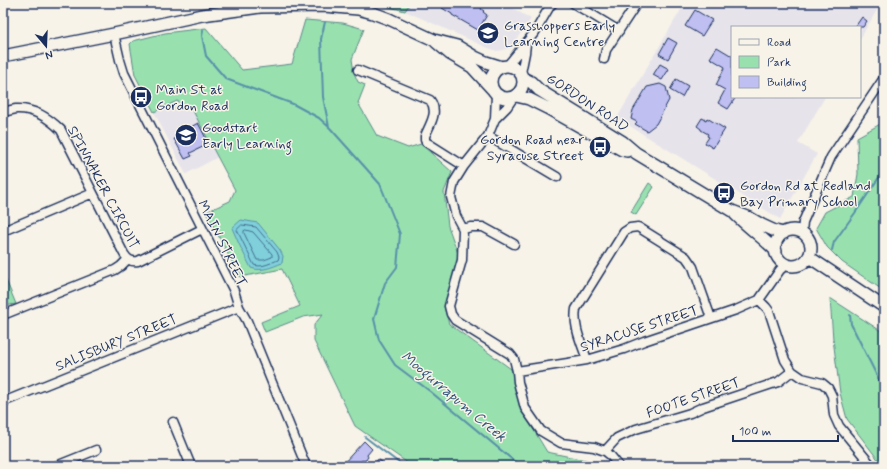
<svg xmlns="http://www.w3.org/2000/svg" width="887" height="469" font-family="Mynerve,sans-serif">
<rect width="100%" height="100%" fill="#f7f3e8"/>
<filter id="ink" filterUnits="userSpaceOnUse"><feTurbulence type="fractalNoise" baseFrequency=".025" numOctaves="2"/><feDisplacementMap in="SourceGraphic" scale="8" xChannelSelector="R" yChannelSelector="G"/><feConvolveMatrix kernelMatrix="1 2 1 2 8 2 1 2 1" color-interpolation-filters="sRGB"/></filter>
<g filter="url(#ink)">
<path fill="#e6e3eb" d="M410,3H504L531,19L510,48L503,50L497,51L486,47L405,11Z
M685,3H881L860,39V27H732V97H825L798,143L817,154L780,219L617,118Z
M177,101L192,109L218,157L186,174L154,112Z"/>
<path fill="#98e1af" stroke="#5a8886" d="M374,3H410L405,11Z
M305,20L343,23L364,29L352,59L354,73L358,82L365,85L358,103L377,136L408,148L421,144L452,172L444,192L448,226L460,259L444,307L449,324L511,369L524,414L547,452L590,461L594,466H412L355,426L314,341V325L323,314L303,317L265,332L261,322L300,306L282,269L240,277L206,212L230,201L235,190L192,109L177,101L154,112L135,75L130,44L133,41L165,33L206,28L242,70L292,64Z
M884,122V291L842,262L827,247L816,228L825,212L854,197L858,174L857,137Z
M649,183L654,187L636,215L631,212Z
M3,273L16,304L3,306Z
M830,298L884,333V466H883L847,419L840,393L833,339Z"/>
<path fill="#80d0db" stroke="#5890a9" d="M241,220L258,223L280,250L283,256L282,263C272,267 262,272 251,268L239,244L232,228Z"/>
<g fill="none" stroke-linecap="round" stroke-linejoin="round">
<path stroke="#436f90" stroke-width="1" d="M242,225L256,227L277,252L279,257L278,260C270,263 262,268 254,265L237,230Z
M246,230L253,232L272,254V257L264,260H257L244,233V231Z"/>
<path stroke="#5890a9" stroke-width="2" d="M210,4V3
M325,22L321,39L323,97L329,127
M203,31L202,36L206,56L226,79L293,104L319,118L330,128L380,184L400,234L397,267L385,283L374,319L379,340L395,365L431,392L520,466
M832,250L834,242L855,213L884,170
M850,315L851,324L884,390
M365,437L403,466"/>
</g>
<path fill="#bfbff1" stroke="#1b2f5e" d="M445,3H476L482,7L481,9L484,11L483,12L487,15L478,30L452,15V14L442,8Z
M695,10L712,20L702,36L685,26Z
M862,17L867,21L863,27H855Z
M668,38L677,43L668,59L659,54Z
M717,47L732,56V97H736L728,109L718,103L725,90L716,85L725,67L710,58Z
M660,64L669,69L662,80L653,75Z
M676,79L688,86L682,97L670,90Z
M660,84L666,87L669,100L656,124L647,131L635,124L637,122L631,119L633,110L647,87Z
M702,118L706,120L707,118L725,129L713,148L705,143L709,137L707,136L708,134L701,130V129L697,126Z
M198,123L209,144L190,153L192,156L185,159L174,139L179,136L178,134Z
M364,441L372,449L367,455L368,457L365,461L364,460L363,461L362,460L357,466H341Z
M378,459L387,466H373Z"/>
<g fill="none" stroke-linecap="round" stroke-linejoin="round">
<g stroke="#1b2f5e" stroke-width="11">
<path id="street" d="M573,3L619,31
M114,34L120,60L124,73L234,291L239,307L247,321L306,466
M604,59L606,50L637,3
M507,66L535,32L550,6L553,3
M358,70L430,100C439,112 430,124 425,136V140L426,142L464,166
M521,73L525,53L526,44
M496,94L495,119L488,136L464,166L454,182L451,197L456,216L463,229L462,260L449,306L451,314L455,320L510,354L514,359L517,371L587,360L624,349L644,341L736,310L759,300L780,270L787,264
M3,112C7,111 11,110 16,109C34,108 49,118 61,130L124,254C128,260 131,262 138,261L202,229
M495,119L507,107L513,98
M488,136L557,177
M463,229L471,227H483L514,244
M3,231L93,193
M802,232L803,222L831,157L884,78
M759,300L766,307L769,311L785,360L792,371L802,378L822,383L828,388L832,396L834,415L839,426L872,466
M3,315L115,270L121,266L128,259
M587,360C582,344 573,327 576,309L624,232L630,228L638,227L686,257L693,267L711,318
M517,371L518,382L525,408L541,431L561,443L594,447L605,451L610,455L619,466
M3,402L239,307
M173,422L191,466
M605,451L617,438L636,429L690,413L703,407L778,382L792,371
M56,466L96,450"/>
</g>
<g stroke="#1b2f5e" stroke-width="14">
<path id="secondary" d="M436,42L450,54L472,67L494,91
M3,56L114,34L202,15L260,7L324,6L358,9L373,13L389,19L434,40L457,46L475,57L486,62L502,67
M491 82a16 16 0 1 1 32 0a16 16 0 1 1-32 0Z
M523,78L531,82L539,90L623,142L636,153L732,211L750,218L762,225L775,231L784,233
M516,96L529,99L547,108L595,135L622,150L627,151
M735,214C748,227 763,238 776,251
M775 248a18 18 0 1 1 36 0a18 18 0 1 1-36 0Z
M809,257L884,307"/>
</g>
<use href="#street" stroke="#f7f3e8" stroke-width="8"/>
<use href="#secondary" stroke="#f7f3e8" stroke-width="11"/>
</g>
</g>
<defs>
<g id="school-disc" transform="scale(1.15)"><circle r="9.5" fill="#1b2f5e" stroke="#f7f3e8"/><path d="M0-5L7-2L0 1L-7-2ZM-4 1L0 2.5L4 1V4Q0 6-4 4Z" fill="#fff"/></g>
<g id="bus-disc" transform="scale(1.15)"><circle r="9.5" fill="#1b2f5e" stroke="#f7f3e8"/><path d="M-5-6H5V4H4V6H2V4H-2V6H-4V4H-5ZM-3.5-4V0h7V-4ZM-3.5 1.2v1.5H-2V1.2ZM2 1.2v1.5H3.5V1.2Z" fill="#fff"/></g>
</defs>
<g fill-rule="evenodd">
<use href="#school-disc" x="488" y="33"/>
<use href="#bus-disc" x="141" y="97"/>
<use href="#school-disc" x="186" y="135"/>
<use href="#bus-disc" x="600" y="147"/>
<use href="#bus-disc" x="724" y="193"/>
</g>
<g text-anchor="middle" stroke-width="3" stroke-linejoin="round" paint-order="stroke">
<g font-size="14" fill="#1b2f5e" stroke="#f7f3e8" text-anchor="start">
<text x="504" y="30">Grasshoppers Early<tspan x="504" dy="16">Learning Centre</tspan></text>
<text x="156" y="94">Main St at<tspan x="156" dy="16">Gordon Road</tspan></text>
<text x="202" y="132">Goodstart<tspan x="202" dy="16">Early Learning</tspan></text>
<text x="584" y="144" text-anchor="end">Gordon Road near<tspan x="584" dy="16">Syracuse Street</tspan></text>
<text x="740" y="190">Gordon Rd at Redland<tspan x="740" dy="16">Bay Primary School</tspan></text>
</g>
<g font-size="14" fill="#1b2f5e" stroke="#f7f3e8">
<text transform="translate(588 102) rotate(33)" y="5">GORDON ROAD</text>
<text transform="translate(104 187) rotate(62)" y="5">SPINNAKER CIRCUIT</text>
<text transform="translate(223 243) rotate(64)" y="5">MAIN STREET</text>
<text transform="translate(639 328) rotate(-18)" y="5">SYRACUSE STREET</text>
<text transform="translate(116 342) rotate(-22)" y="5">SALISBURY STREET</text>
<text transform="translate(693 397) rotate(-19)" y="5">FOOTE STREET</text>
</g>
<g font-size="15" font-style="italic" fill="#34577d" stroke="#f7f3e8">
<text transform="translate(454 396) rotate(40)" y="5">Moogurrapum Creek</text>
</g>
</g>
<rect width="887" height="469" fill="none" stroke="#f7f3e8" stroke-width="16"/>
<rect x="8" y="8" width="871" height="453" fill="none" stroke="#1b2f5e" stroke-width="1.5" filter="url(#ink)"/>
<rect x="731" y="26" width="130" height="72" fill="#f7f3e8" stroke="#9fa5b1"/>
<rect x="739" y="39" width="20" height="6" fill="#f7f3e8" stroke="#9fa5b1"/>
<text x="767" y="46" font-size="12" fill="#1b2f5e">Road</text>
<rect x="739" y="56" width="20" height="12" fill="#98e1af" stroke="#9fa5b1"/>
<text x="767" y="66" font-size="12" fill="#1b2f5e">Park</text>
<rect x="739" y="76" width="20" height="12" fill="#bfbff1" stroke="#9fa5b1"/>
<text x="767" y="86" font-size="12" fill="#1b2f5e">Building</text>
<g transform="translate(46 46) rotate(161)" stroke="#f7f3e8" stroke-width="3" paint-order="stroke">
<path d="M0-3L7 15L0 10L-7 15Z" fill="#1b2f5e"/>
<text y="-6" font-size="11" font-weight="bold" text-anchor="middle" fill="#1b2f5e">N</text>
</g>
<path d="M733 435v6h105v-6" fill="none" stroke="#1b2f5e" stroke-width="2"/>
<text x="739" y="435" font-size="12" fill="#1b2f5e" stroke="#f7f3e8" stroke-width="3" paint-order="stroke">100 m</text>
</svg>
